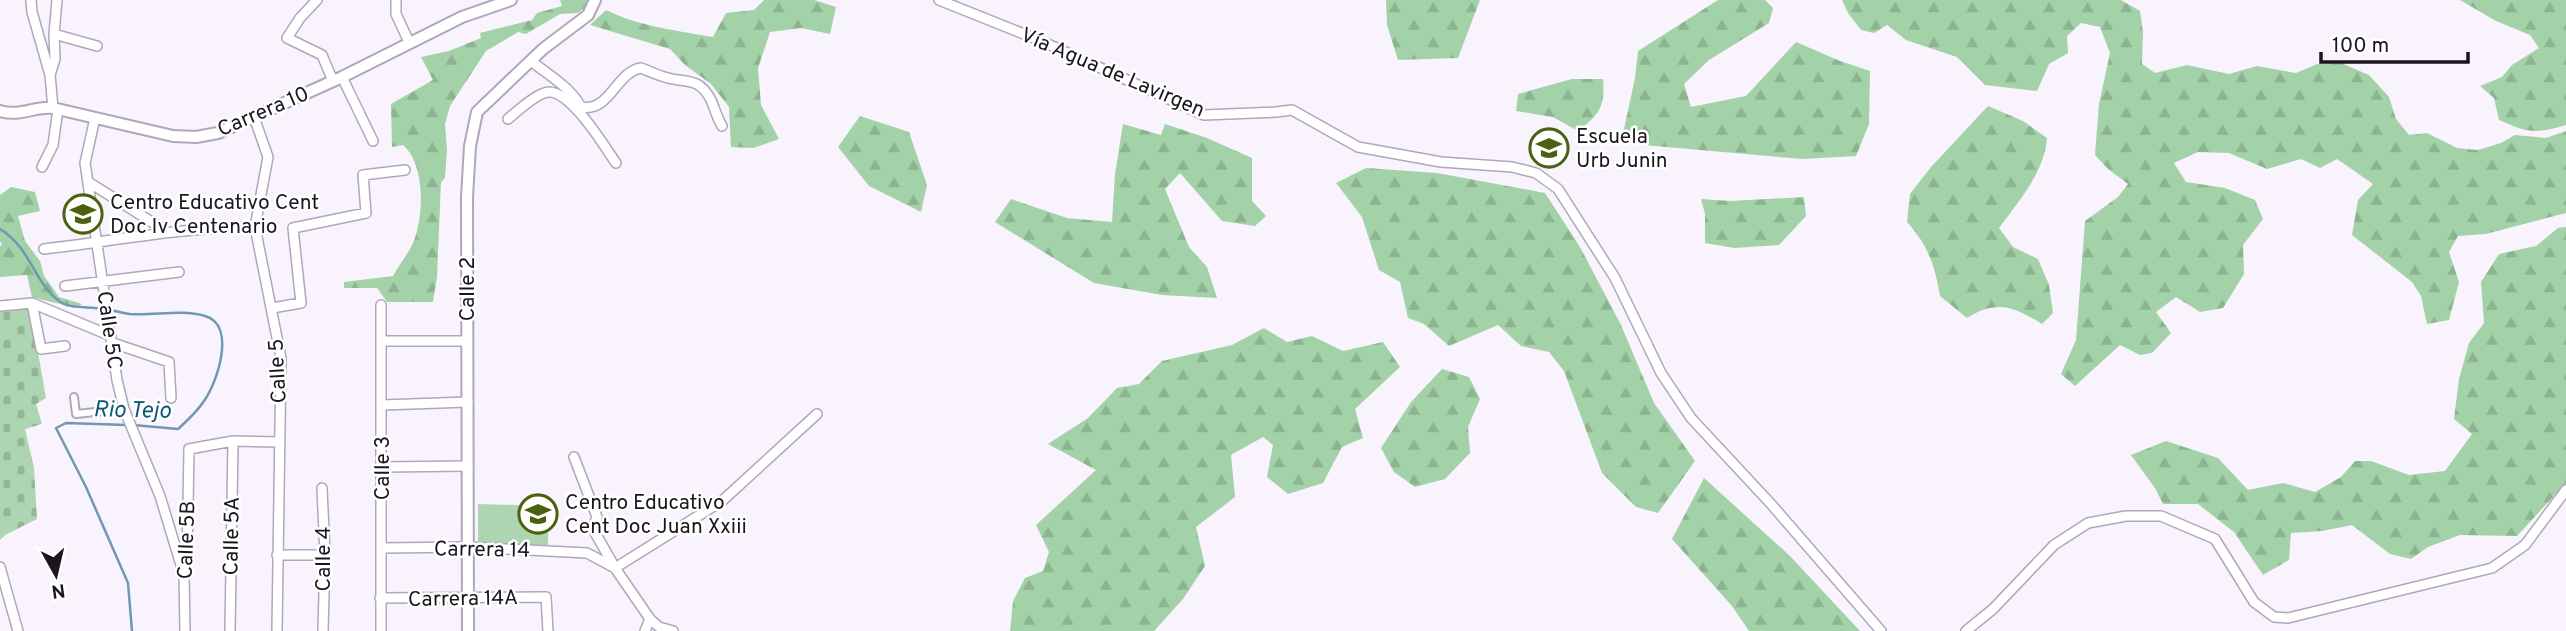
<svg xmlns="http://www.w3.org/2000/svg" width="2566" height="631" font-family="Overpass,sans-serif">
<defs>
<pattern id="forest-firs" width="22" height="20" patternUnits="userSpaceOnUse" patternTransform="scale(1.75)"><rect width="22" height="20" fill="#a3d2a8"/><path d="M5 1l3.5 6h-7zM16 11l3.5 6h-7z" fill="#8cb490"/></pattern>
<pattern id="cemetery-stones" width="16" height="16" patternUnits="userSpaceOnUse" patternTransform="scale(1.75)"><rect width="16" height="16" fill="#add5b1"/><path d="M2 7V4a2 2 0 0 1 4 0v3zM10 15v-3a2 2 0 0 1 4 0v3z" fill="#94b698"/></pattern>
</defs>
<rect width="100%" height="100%" fill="#f8f3fc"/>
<path fill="url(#forest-firs)" d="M560,0H588L589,4L578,13L560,14L526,34L518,32L486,51L450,106L445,124L447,150L445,178L441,182L437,277L433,302H387L377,288H344V282L393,276C399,265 408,254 413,243C424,217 426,165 403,145L392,147L391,104L433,80L421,57L449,51L481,38L480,33L532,20L537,13L562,6Z
M764,0H814L836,7L830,34L801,28L770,32L758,68L761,105L779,139L753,148L731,147L729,107L711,84L685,65L670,49L590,25L606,10C638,26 678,31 713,37L726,13L754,10Z
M1386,0H1480L1458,58L1398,60L1387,25Z
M1718,0H1765L1773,8L1769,23L1709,60L1684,84L1691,107L1746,96L1796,42L1840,61L1870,71L1869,124L1856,156L1802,159L1621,143L1635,78L1638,51Z
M1842,0H2121L2140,11L2143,32L2142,64L2155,73L2187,65L2229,74L2257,66L2296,73L2317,64L2341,63L2369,75L2389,97L2396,119L2409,135L2427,133L2457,148L2478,150L2501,143L2515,135L2546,138L2566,131V213L2486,234L2458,236L2449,252L2459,282L2449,320L2427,324L2421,296L2412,282L2352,235L2358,200L2373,184L2337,159L2320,168L2301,159L2267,169L2229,153L2198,152L2174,163L2186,182L2225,188L2255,200L2263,219L2243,245L2244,274L2223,308L2200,312L2176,297L2156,312L2171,333L2152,353L2140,355L2120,345L2075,386L2061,374L2076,340L2085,221L2118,197L2128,184L2108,169L2095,155L2099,104L2110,53L2100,27L2081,23L2067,36L2068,53L2049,64L2037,91L1985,85L1957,57L1906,40L1887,25L1874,33L1861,30L1848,13Z
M2460,0H2566V125C2536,134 2528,133 2499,120L2494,98L2480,86L2502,77L2512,65L2539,48L2530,35L2496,21Z
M1572,79H1603C1605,106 1600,114 1578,131L1553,117L1516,111L1518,94Z
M1988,106L2023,121L2047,138C2044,173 2019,201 1999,228L2013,247L2038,259L2049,285L2053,313L2042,324C2014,307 1997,299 1967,318L1940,296C1935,266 1928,245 1907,222L1910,194L1931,167Z
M860,116L909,132L927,185L921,212L869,186L838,147Z
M1123,124L1161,135L1165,124L1207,138L1252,158V201L1266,216L1255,226L1222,221L1180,173L1165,189L1189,247L1207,267L1217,298L1162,295L1094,283L995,222L1011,199L1067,218L1112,222L1115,174Z
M1366,168L1437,173L1545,193L1580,247L1621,325L1654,403L1695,461L1658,513L1636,507L1602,473L1564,371L1549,352L1521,346L1498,325L1449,346L1424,324L1408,318L1400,282L1379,270L1362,217L1336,183Z
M11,187L35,192L40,211L18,216L25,241L40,261L44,276L59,297L82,304L76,308L32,297L27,275L0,277V247L2,243L0,242V195Z
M1804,197L1806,216L1779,245L1734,248L1705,243V214L1701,199L1730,201Z
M2566,227V483L2517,536L2460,535L2428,547L2411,559L2390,554L2352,525L2322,531L2291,533L2289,560L2263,575L2234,532L2198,504H2163L2155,488L2131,455L2166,441L2218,458L2248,490L2283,483L2315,492L2341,477L2355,461H2371L2409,475L2445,471L2472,434L2454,419L2459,379L2469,343L2484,323L2481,282L2499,254L2536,246L2558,228Z
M1264,328L1287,342L1312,336L1343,351L1383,342L1400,367L1355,409L1363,438L1342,447L1323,483L1288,494L1267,477L1273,445L1263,437L1231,455L1235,497L1196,527L1205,566L1183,599L1154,631H1010L1013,601L1025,578L1043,571L1049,552L1036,525L1096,470L1048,444L1088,418L1117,388L1139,384L1162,361L1232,345Z
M1442,369L1469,377L1480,399L1468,427L1470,453L1445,479L1415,487L1394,472L1381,448L1411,402Z
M1704,478L1790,556L1860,631H1749L1732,606L1672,539Z"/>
<path fill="url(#cemetery-stones)" d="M30,306L46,398L36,404L42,424L25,429L34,468L37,519L5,535L0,540V310Z"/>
<path fill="#add5b1" d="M478,504L548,506V545L478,544Z"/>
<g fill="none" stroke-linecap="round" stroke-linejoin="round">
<path stroke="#7098b2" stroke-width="2.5" d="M0,229C33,249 34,287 64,304C71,308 93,307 102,309
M109,310C116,311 123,313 130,314C154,316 181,309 205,316C237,325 217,383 204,401C197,412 188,420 178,429L133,425
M127,425L66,423L56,428L86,487L128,583L132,631"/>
<g stroke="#b2a6bb" stroke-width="10">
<path id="pedestrian" d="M74,397L76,414L124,409"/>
</g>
<g stroke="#b2a6bb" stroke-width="12">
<path id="minor" d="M31,0L32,12L50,75
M317,0L300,18L287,38L322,55L333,81
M396,0V14L409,42
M939,0L1039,40L1204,115L1276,112L1292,110L1358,147L1441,162L1512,167L1536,173L1558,189L1615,278L1661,373L1691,418L1771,504L1881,631
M54,34L97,46
M531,61C547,74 575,90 582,110
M342,77L373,141
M582,107C610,112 616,72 641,68C649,71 659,76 668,78C687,83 699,77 711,100C715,109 717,118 722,126
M53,108L50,75L55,59L54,34L57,0
M254,117L268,157L255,227L281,358L277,631
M95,118L85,163L117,380L124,409L160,496L184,575
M508,119C516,112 538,92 549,92C572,92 604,146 616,163
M42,167L53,145L58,109
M90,183L166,231
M44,249C114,241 183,227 255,227
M65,286L179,272
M32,303L41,349L65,346
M0,306L32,303L111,336
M272,308L301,303L293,228L366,213L363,175L405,170
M383,341H467
M113,343L169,362L171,398
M382,405L468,402
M574,457L597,517L593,529L614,566
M382,467L468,466
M322,488L325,555L323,631
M382,548L467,547L587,553L615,568L650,619L659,627L673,631
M277,555H325
M0,567L18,631
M615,568L722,501L817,414
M380,598L546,597L548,631
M185,631L184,575L187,562L189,449L233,441L279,442
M230,631L233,441
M381,631V305
M645,631L650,619
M1966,631L1993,609L2054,545L2088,523L2126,516H2161L2215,539L2254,602L2274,617L2288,618L2492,568L2525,545L2566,490"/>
</g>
<g stroke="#b2a6bb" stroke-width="14">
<path id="tertiary" d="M0,111C21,117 34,106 53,108L173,136L196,137L218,133L342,77L462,17L511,0
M468,631L467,197L470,146L477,112L543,49L588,15L595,0"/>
</g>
<use href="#pedestrian" stroke="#fff" stroke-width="6"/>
<use href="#minor" stroke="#fff" stroke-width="9"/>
<use href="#tertiary" stroke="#fff" stroke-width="10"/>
</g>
<defs>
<g id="school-ring" transform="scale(2.0125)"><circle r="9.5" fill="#fff" stroke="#4a610f" stroke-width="1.5"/><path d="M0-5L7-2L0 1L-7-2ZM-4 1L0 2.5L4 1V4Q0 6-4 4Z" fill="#4a610f"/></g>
</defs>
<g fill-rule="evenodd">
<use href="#school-ring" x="1549" y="148"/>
<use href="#school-ring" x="83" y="214"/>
<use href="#school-ring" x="538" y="514"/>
</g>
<g text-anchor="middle" stroke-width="5" stroke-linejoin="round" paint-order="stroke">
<g font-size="21" fill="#1b161e" stroke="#fff">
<text transform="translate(1113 72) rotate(23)" y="7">Vía Agua de Lavirgen</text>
<text transform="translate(263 111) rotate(-23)" y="7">Carrera 10</text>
<text transform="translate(467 289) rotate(-90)" y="7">Calle 2</text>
<text transform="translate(110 330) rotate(82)" y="7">Calle 5C</text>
<text transform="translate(277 371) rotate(-93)" y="7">Calle 5</text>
<text transform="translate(382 468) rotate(-90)" y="7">Calle 3</text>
<text transform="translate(231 536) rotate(-89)" y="7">Calle 5A</text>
<text transform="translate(186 540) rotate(-88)" y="7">Calle 5B</text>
<text transform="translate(482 549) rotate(1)" y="7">Carrera 14</text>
<text transform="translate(323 559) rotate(-90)" y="7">Calle 4</text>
<text transform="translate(463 598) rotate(-1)" y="7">Carrera 14A</text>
</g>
<g font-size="21" fill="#1b161e" stroke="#fff" text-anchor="start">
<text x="1576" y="143">Escuela<tspan x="1576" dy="24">Urb Junin</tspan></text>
<text x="110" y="209">Centro Educativo Cent<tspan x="110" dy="24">Doc Iv Centenario</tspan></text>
<text x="565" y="509">Centro Educativo<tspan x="565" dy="24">Cent Doc Juan Xxiii</tspan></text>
</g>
<g font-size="23" font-style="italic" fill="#0e5779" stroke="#fff">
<text transform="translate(132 409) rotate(1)" y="8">Rio Tejo</text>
</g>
</g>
<g transform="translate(56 575) rotate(172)" stroke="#ffffff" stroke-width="5" paint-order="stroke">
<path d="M0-5L12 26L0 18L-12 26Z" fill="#1b161e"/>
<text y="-10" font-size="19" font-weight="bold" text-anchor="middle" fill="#1b161e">N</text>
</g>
<path d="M2321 52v10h147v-10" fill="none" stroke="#1b161e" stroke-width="3.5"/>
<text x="2332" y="52" font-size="21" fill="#1b161e" stroke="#ffffff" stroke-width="5" paint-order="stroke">100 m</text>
</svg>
